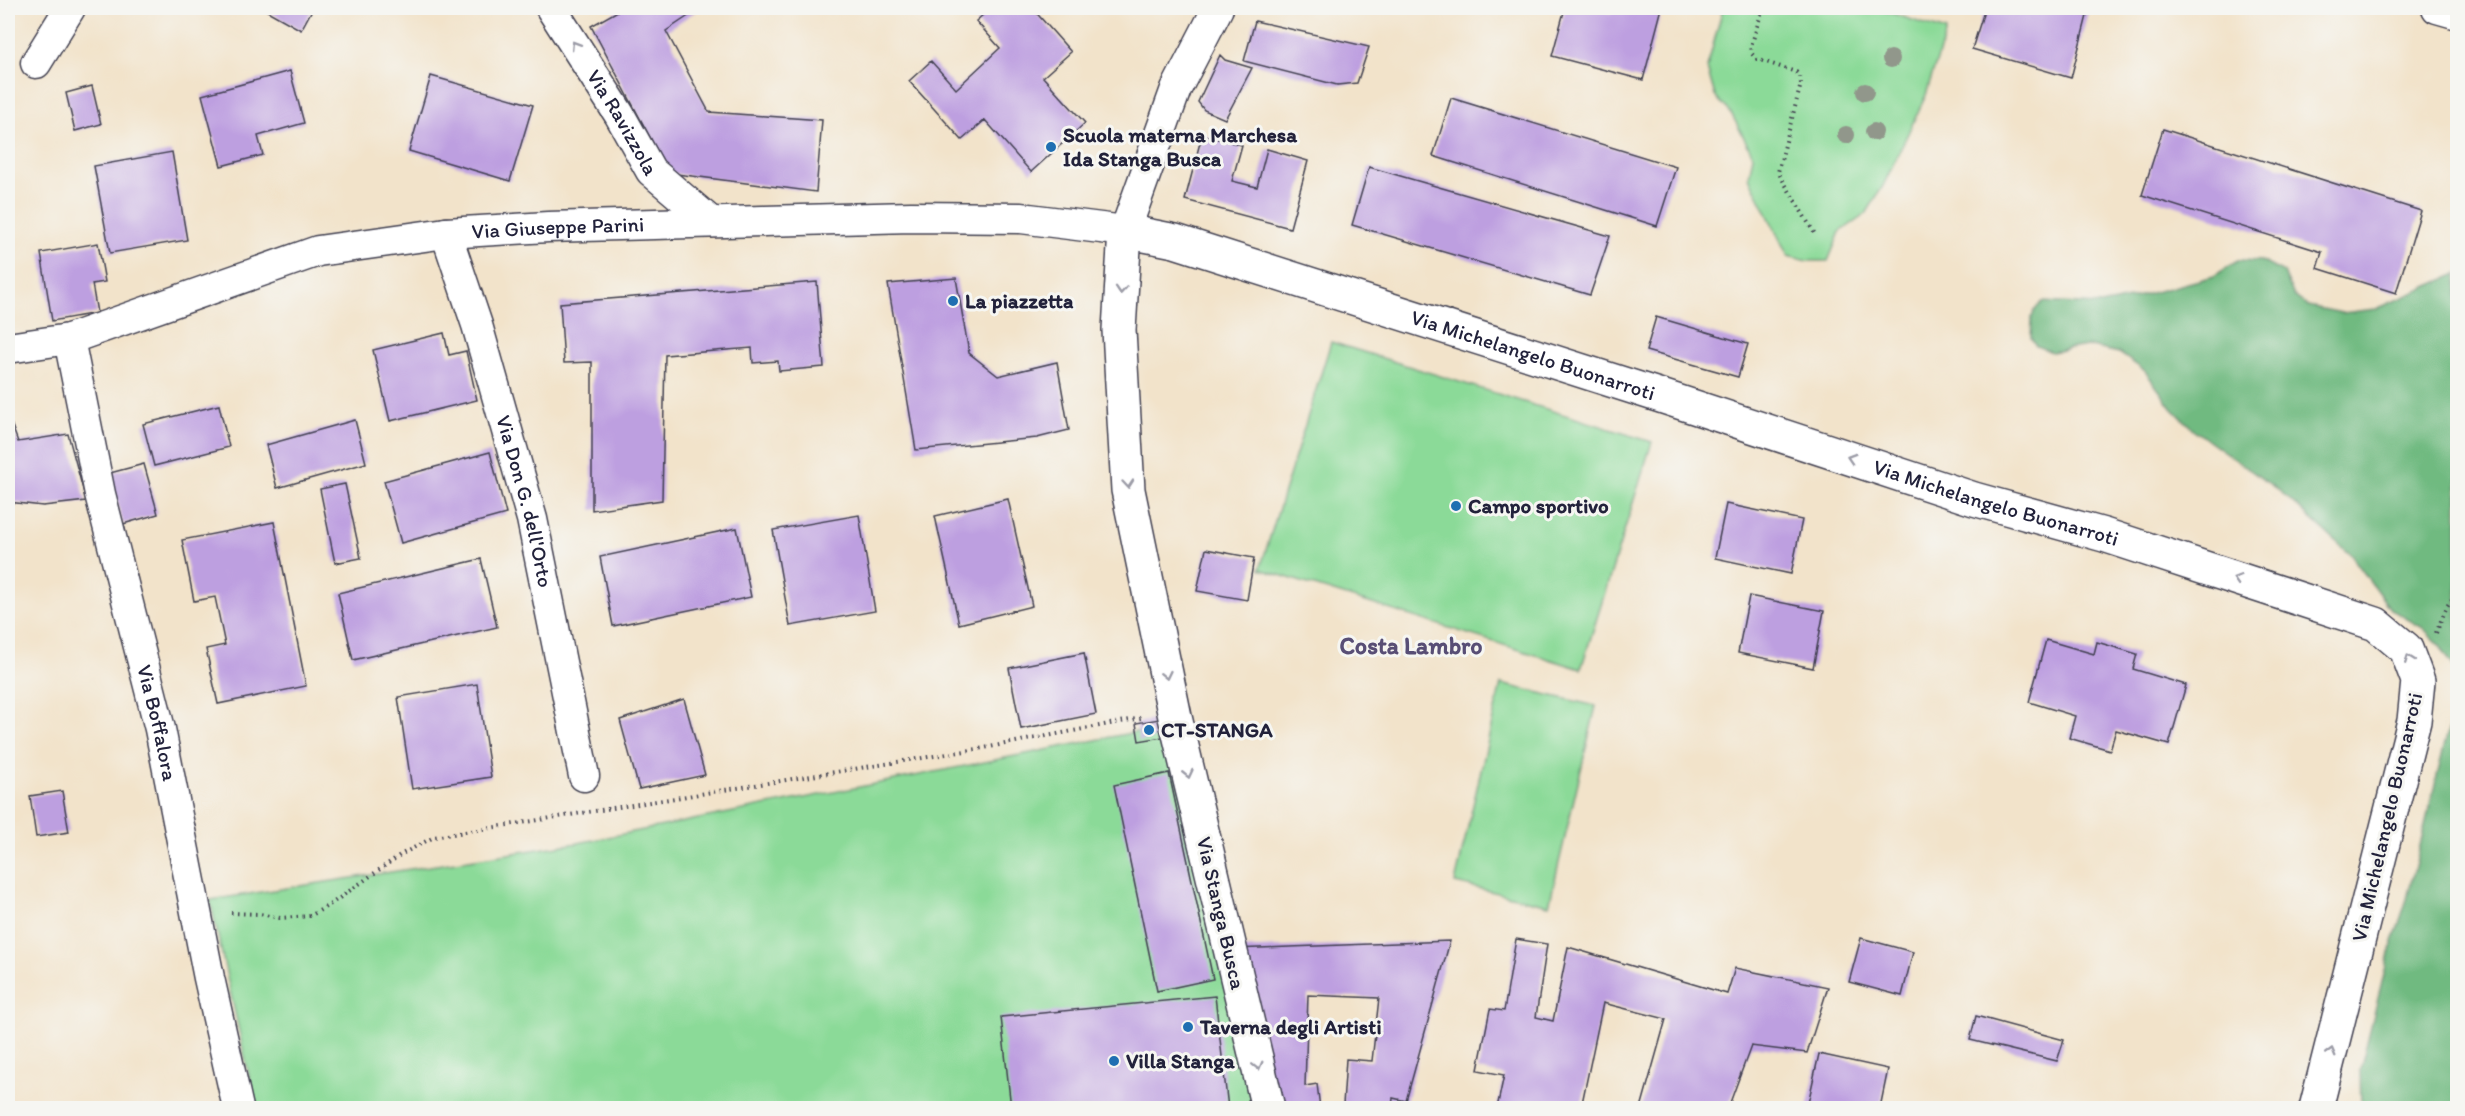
<svg xmlns="http://www.w3.org/2000/svg" width="2465" height="1116" font-family="Itim,sans-serif">
<rect width="100%" height="100%" fill="#f6f6f2"/>
<filter id="ink" filterUnits="userSpaceOnUse"><feTurbulence type="fractalNoise" baseFrequency=".0167" numOctaves="2"/><feDisplacementMap in="SourceGraphic" scale="12" xChannelSelector="R" yChannelSelector="G"/><feConvolveMatrix kernelMatrix="1 2 1 2 8 2 1 2 1" color-interpolation-filters="sRGB"/></filter>
<filter id="wash" filterUnits="userSpaceOnUse"><feTurbulence type="fractalNoise" baseFrequency=".008" numOctaves="4" result="noise"/><feDisplacementMap in="SourceGraphic" scale="24" xChannelSelector="R" yChannelSelector="G"/><feGaussianBlur stdDeviation="1.35" result="paint"/><feColorMatrix in="noise" values="0 0 0 0 0 0 0 0 0 0 0 0 0 0 0 0 0 1.4 0 .05"/><feComposite in="paint" operator="in"/></filter>
<g filter="url(#wash)">
<rect width="100%" height="100%" fill="#f2e3ca"/>
<path fill="#8bda98" stroke="#567e6a" stroke-width="1.5" d="M1723,8H1876L1946,31L1926,95L1883,186L1866,214L1840,232L1828,261H1807L1788,256L1749,177L1753,155L1731,113L1715,96L1707,68Z
M1331,342L1652,442L1581,669L1260,569Z
M1501,684L1596,706L1549,905L1455,883Z
M1166,726L1257,1108H256L210,900L578,843Z"/>
<path fill="#70ba80" stroke="#496e5e" stroke-width="1.5" d="M2239,260L2261,261L2284,273L2294,296L2308,306L2342,313L2376,309L2457,274V1108H2361L2360,1070L2389,954L2407,899L2457,694L2453,666L2440,645L2423,628L2390,609L2351,555L2282,493L2194,430L2172,408L2145,371L2119,353L2087,346L2052,352L2036,346L2031,338L2032,318L2034,311L2042,302L2101,305L2125,300L2214,276Z"/>
<g id="blocks">
<path fill="#bd9fe0" d="M262,8H313L301,30Z
M623,8H693L696,11L666,31L709,112L822,120L816,192L669,173L591,26Z
M991,8H1032L1071,52L1043,77L1085,123L1031,172L985,120L962,140L909,81L931,61L956,89L1000,48L976,21Z
M1565,8H1590L1611,13L1612,8H1662L1643,80L1552,56Z
M1985,8H2089L2071,78L1972,49Z
M1255,21L1369,47L1357,83L1337,85L1244,61Z
M1220,55L1225,60L1252,68L1225,119L1204,110L1198,102Z
M290,71L304,123L258,136L263,155L221,166L202,95Z
M431,76L533,105L510,181L409,151Z
M92,86L101,124L75,131L66,93Z
M1451,98L1676,167L1657,226L1433,156Z
M2163,129L2421,211L2396,293L2317,268L2322,252L2142,195Z
M1202,135L1242,145L1232,181L1257,187L1267,149L1308,161L1290,228L1185,200Z
M172,152L187,240L110,253L94,166Z
M1369,167L1610,236L1590,295L1352,225Z
M98,243L105,282L92,284L97,313L52,321L41,253Z
M956,278L969,353L998,376L1057,362L1069,430L1037,438L916,450L888,284Z
M817,282L824,367L779,371L778,361L753,363L752,348L665,355L662,500L592,510V362L564,363L560,303Z
M1656,317L1748,344L1738,377L1646,351Z
M444,333L449,355L466,351L477,400L390,421L373,350Z
M219,405L229,447L154,466L143,424Z
M8,415L18,442L68,434L86,501L43,506L8,502Z
M355,420L366,463L277,488L266,445Z
M490,452L506,514L401,543L384,481Z
M144,464L158,514L123,524L110,473Z
M345,484L361,558L335,563L320,489Z
M1008,499L1032,606L959,624L935,516Z
M1726,504L1802,520L1791,574L1715,558Z
M859,515L875,611L790,626L773,530Z
M274,522L306,686L218,704L206,649L225,645L215,597L194,601L182,540Z
M737,528L751,597L613,626L600,557Z
M1206,549L1254,558L1247,600L1197,591Z
M481,559L497,627L353,660L338,593Z
M1749,596L1824,611L1813,668L1738,653Z
M2046,640L2094,654L2097,642L2137,654L2133,669L2186,685L2169,745L2116,730L2110,750L2069,738L2075,716L2029,702Z
M1084,653L1096,714L1021,729L1009,668Z
M477,684L491,777L412,789L398,697Z
M684,699L705,775L639,789L620,720Z
M1159,719L1163,737L1139,741L1136,723Z
M1169,773L1213,979L1157,991L1114,785Z
M62,791L69,832L36,837L30,796Z
M1861,938L1913,952L1902,996L1849,982Z
M1516,939L1547,944L1536,1017L1553,1021L1568,947L1727,994L1735,968L1828,987L1807,1053L1751,1046L1728,1108H1641L1666,1019L1603,1003L1581,1108H1497L1504,1075L1478,1070L1490,1009L1504,1011Z
M1450,941L1406,1101L1393,1098L1392,1108L1343,1105L1346,1059L1372,1061L1379,998L1308,995L1305,1086L1317,1084L1320,1108H1273L1233,949Z
M1215,996L1228,1108H1177V1105L1134,1108H1011L1001,1017Z
M1976,1016L2064,1040L2057,1061L1970,1040Z
M1819,1054L1888,1069L1880,1108L1851,1107L1850,1108H1807Z"/>
</g>
</g>
<g filter="url(#ink)">
<use href="#blocks" fill-opacity="0" stroke="#413f50" stroke-width="1.5"/>
<g fill="none" stroke-linecap="round" stroke-linejoin="round">
<g stroke="#413f50" stroke-width="33">
<g id="minor">
<path id="s1" d="M551,8L619,114L651,171L711,222"/>
<path d="M2437,8L2458,14"/>
<path d="M36,63L70,8"/>
<path id="s2" d="M446,233L477,325L532,519L584,776"/>
<path id="s3" d="M69,339L100,494L160,729L209,978L238,1108"/>
<path id="s4" d="M8,348L69,339L318,251L446,233L548,227L911,217L1021,218L1125,231L1176,89L1218,8"/>
</g>
</g>
<g stroke="#413f50" stroke-width="36">
<g id="tertiary">
<path id="s5" d="M1268,1108L1175,717L1128,490L1119,330L1125,231L1175,241L1664,397L1974,499L2104,535L2376,624L2406,649L2418,681L2414,721L2316,1108"/>
</g>
</g>
<path stroke="#413f50" stroke-width="4" stroke-dasharray="1.5 4.5" stroke-linecap="butt" d="M1763,8L1751,46L1752,54L1757,59L1796,72L1800,76L1801,84L1778,172L1816,236
M2436,633L2447,606L2458,591
M231,913L260,914L280,918L310,916L331,904L400,855L434,837L984,748L1141,718"/>
<use href="#minor" stroke="#fff" stroke-width="30"/>
<use href="#tertiary" stroke="#fff" stroke-width="33"/>
</g>
<g fill="#91978b">
<circle cx="1891" cy="59" r="9"/>
<circle cx="1865" cy="92" r="9"/>
<circle cx="1874" cy="132" r="9"/>
<circle cx="1846" cy="135" r="9"/>
</g>
<defs><path id="oneway-chevron" d="M-2-3.5L2.5 0L-2 3.5" fill="none" stroke-width="1.6" stroke-linecap="round" stroke-linejoin="round" transform="scale(1.5)"/></defs>
<g stroke="#9c9ca7">
<use href="#oneway-chevron" transform="translate(575 45) rotate(-122)"/>
<use href="#oneway-chevron" transform="translate(1121 290) rotate(94)"/>
<use href="#oneway-chevron" transform="translate(1851 458) rotate(-162)"/>
<use href="#oneway-chevron" transform="translate(1128 484) rotate(85)"/>
<use href="#oneway-chevron" transform="translate(2237 579) rotate(-162)"/>
<use href="#oneway-chevron" transform="translate(2409 659) rotate(-111)"/>
<use href="#oneway-chevron" transform="translate(1166 675) rotate(78)"/>
<use href="#oneway-chevron" transform="translate(1188 774) rotate(77)"/>
<use href="#oneway-chevron" transform="translate(2331 1052) rotate(-75)"/>
<use href="#oneway-chevron" transform="translate(1258 1066) rotate(76)"/>
</g>
</g>
<g fill="#1f6fb2" stroke="#f6f6f2" stroke-width="2">
<circle cx="1051" cy="147" r="6"/>
<circle cx="953" cy="301" r="6"/>
<circle cx="1456" cy="506" r="6"/>
<circle cx="1149" cy="730" r="6"/>
<circle cx="1188" cy="1027" r="6"/>
<circle cx="1114" cy="1061" r="6"/>
</g>
<g text-anchor="middle" stroke-width="6" stroke-linejoin="round" paint-order="stroke">
<g font-size="21" fill="#22223b" stroke="#f6f6f2">
<text dy="7" stroke="none"><textPath href="#s1" startOffset="135">Via Ravizzola</textPath></text>
<text dy="7" stroke="none"><textPath href="#s4" startOffset="567">Via Giuseppe Parini</textPath></text>
<text dy="7" stroke="none"><textPath href="#s5" startOffset="1320">Via Michelangelo Buonarroti</textPath></text>
<text dy="7" stroke="none"><textPath href="#s2" startOffset="280">Via Don G. dell'Orto</textPath></text>
<text dy="7" stroke="none"><textPath href="#s5" startOffset="1806">Via Michelangelo Buonarroti</textPath></text>
<text dy="7" stroke="none"><textPath href="#s3" startOffset="394">Via Boffalora</textPath></text>
<text transform="translate(2387 817) rotate(-77)" y="7">Via Michelangelo Buonarroti</text>
<text transform="translate(1221 913) rotate(77)" y="7">Via Stanga Busca</text>
</g>
<g font-size="21" font-weight="bold" fill="#22223b" stroke="#f6f6f2" text-anchor="start">
<text x="1063" y="142">Scuola materna Marchesa<tspan x="1063" dy="24">Ida Stanga Busca</tspan></text>
<text x="965" y="308">La piazzetta</text>
<text x="1468" y="513">Campo sportivo</text>
<text x="1161" y="737">CT-STANGA</text>
<text x="1200" y="1034">Taverna degli Artisti</text>
<text x="1126" y="1068">Villa Stanga</text>
</g>
<g font-size="24" font-weight="bold" fill="#584e75" stroke="#f6f6f2">
<text x="1411" y="654">Costa Lambro</text>
</g>
</g>
<rect width="2465" height="1116" fill="none" stroke="#f6f6f2" stroke-width="30"/>
</svg>
